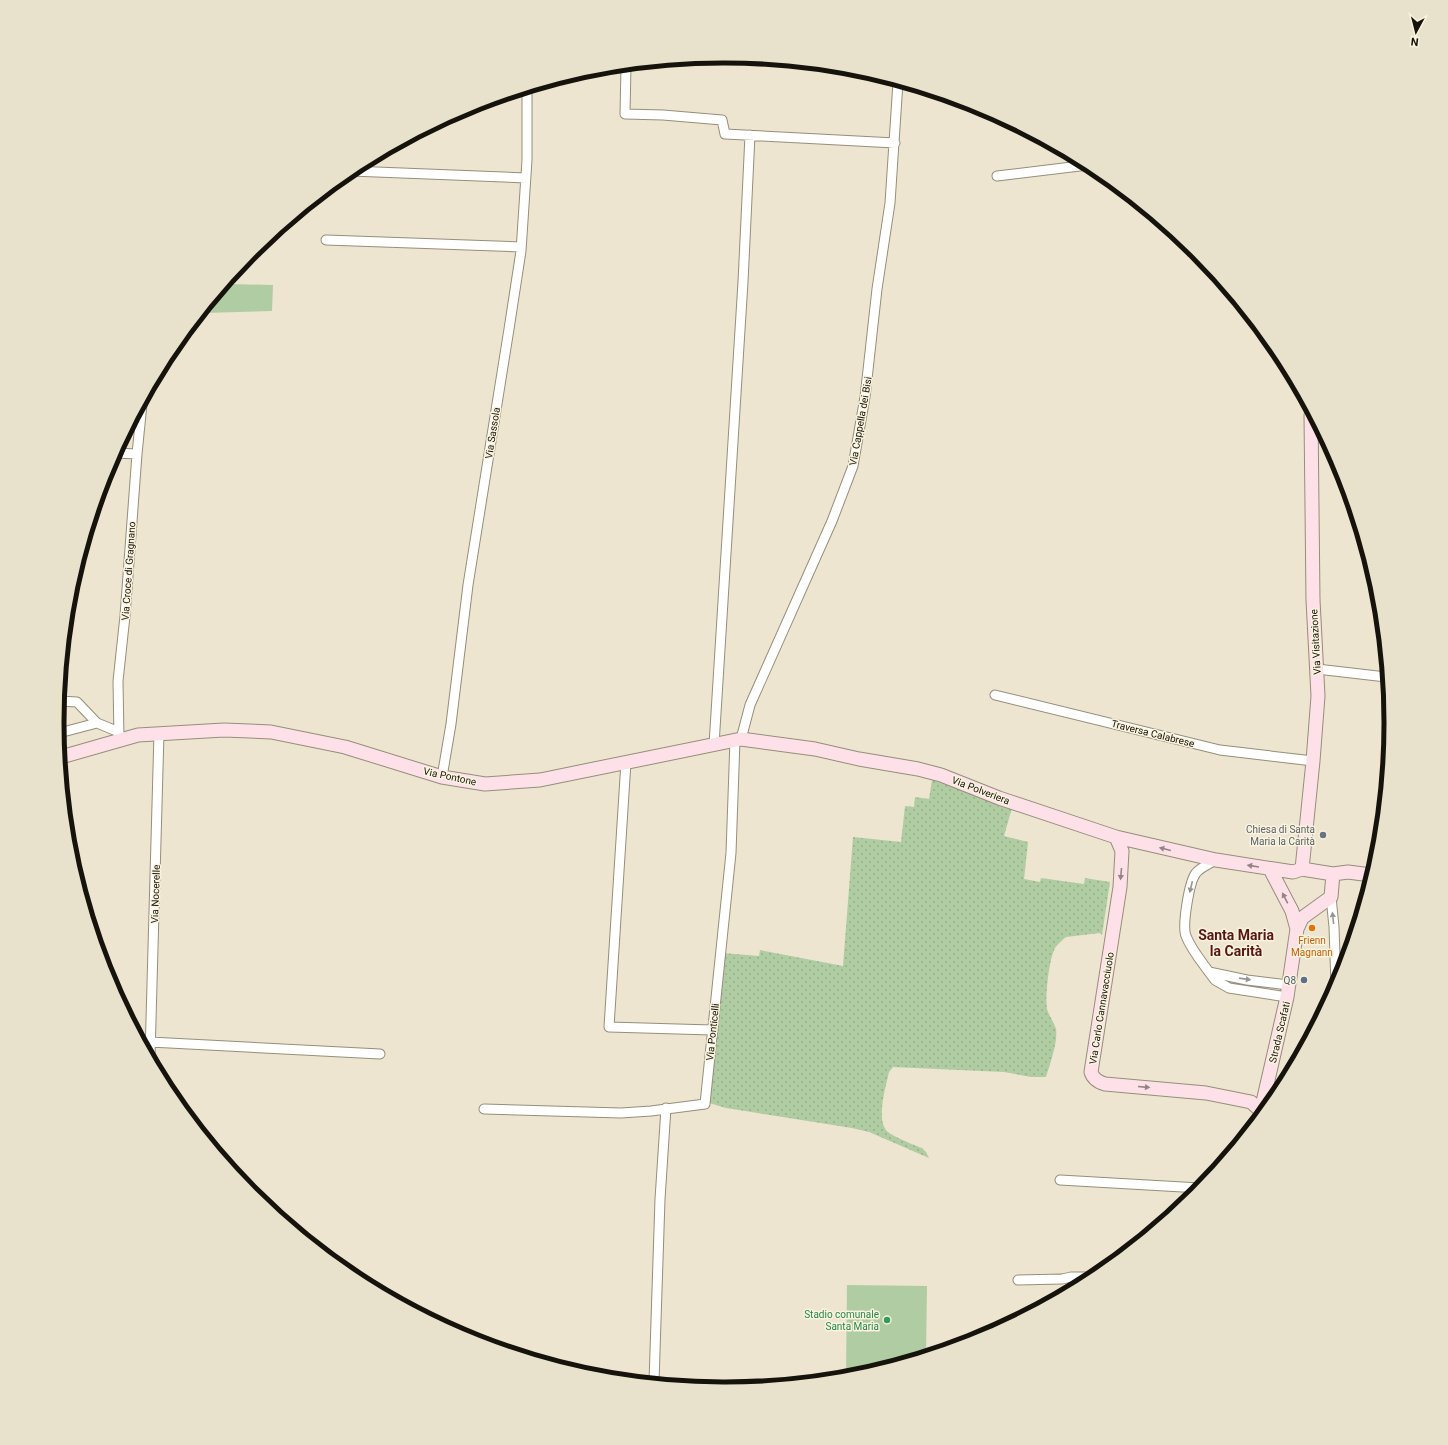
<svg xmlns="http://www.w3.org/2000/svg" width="1448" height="1445" font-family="Roboto,sans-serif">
<defs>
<pattern id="grass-dots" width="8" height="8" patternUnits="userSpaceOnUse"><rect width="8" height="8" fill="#b0cca2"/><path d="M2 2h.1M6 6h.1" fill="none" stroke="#97ae8a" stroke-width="1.8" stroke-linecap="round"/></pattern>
</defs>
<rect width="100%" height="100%" fill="#ede5d0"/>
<path fill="url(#grass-dots)" d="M932,780L1012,808L1004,836L1028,842L1024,879L1040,882L1041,878L1084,884L1085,878L1110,882L1102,935L1100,933L1066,937C1062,940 1058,944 1055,948C1049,959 1045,996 1047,1009C1049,1016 1054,1022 1056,1029C1058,1042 1050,1064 1046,1077H1031L1004,1072L893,1067L889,1072C886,1086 875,1121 888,1132C894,1137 914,1145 922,1148L926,1152L929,1158L869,1132L852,1128L726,1108L709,1103L723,953L759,956L760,950L843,966L853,837L901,842L905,806L914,807L915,797L929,799Z"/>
<path fill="#b0cca2" d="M226,284L273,285L272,311L204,313V311Z
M847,1285L927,1286L926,1354L854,1376L846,1377Z"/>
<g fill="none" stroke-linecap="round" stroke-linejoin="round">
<g stroke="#958e7b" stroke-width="11">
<path id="street" d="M626,66L625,114L663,115L722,120L725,134L895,143
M351,171L526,178
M997,176L1088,165
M326,240L521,247
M116,453L137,454
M1317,669L1386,677
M995,695L1220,750L1313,761
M60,701L77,702L97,723L119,732
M59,733L97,723
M119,739L118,681L125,616L137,454L142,404
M741,739L750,705L832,521L853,466L865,397L877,289L890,203L898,82
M714,745L743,282L750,135
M626,762L609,1027L712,1030
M442,777L451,724L468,585L509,329L521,251L527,160V89
M1216,860C1209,864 1201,867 1196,873C1189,882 1182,926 1186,936C1191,949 1201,961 1209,972L1247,980L1288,985
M1331,897L1334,927L1336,985
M1209,972L1215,980L1229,988L1287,997
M150,1042L380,1054
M150,1056L159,733
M484,1109L621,1113L651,1111L705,1104L731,853L735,740
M1060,1180L1200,1188
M1018,1280L1062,1279L1071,1277H1094
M654,1382L660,1199L666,1108"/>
</g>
<g stroke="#958e7b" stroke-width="15">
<path id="secondary" d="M61,757L138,735L224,730L271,732L345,747L442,777L485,784L540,780L741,739L815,749L859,759L918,769L941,775L999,798L1116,837L1216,860L1293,872L1302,869L1333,874L1348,872L1371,875
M1116,837L1122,851L1120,887L1091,1072C1093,1079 1098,1082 1105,1084L1206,1093L1251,1102L1261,1111
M1270,869L1292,911L1297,929
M1302,869L1313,761L1318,696L1313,600L1311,415
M1260,1115L1287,997L1297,929L1302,918L1331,897L1333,874"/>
</g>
<use href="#street" stroke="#fff" stroke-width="9"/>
<use href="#secondary" stroke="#fee1e8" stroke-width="13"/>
</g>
<defs><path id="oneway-solid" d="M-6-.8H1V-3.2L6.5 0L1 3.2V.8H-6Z"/></defs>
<g fill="#968485">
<use href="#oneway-solid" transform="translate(1165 849) rotate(-166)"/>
<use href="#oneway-solid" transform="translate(1253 866) rotate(-171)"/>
<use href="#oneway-solid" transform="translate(1121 874) rotate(95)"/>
<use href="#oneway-solid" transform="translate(1285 898) rotate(-117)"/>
<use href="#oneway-solid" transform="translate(1144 1087) rotate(5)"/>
</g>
<g fill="#969592">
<use href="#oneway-solid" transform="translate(1191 887) rotate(103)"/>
<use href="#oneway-solid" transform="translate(1333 918) rotate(-96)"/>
<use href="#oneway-solid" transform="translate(1245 979) rotate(8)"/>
</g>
<circle fill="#6b7280" stroke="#faf3dd" stroke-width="1.5" cx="1323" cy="835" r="4"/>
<circle fill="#e8710a" stroke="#faf3dd" stroke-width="1.5" cx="1312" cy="928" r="4"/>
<circle fill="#5c6f8a" stroke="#faf3dd" stroke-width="1.5" cx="1304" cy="980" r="4"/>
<circle fill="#2e9e5b" stroke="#faf3dd" stroke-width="1.5" cx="887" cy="1320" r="4"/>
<g text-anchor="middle" stroke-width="3" stroke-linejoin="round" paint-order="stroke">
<g font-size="10" fill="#16130c" stroke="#faf3dd">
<text transform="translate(860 421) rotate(-80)" y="4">Via Cappella dei Bisi</text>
<text transform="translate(492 433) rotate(-81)" y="4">Via Sassola</text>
<text transform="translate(128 571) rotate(-86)" y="4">Via Croce di Gragnano</text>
<text transform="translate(1315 642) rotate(-93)" y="4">Via Visitazione</text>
<text transform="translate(1153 733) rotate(14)" y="4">Traversa Calabrese</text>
<text transform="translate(450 776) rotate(12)" y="4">Via Pontone</text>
<text transform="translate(981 790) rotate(21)" y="4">Via Polveriera</text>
<text transform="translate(155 894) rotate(-88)" y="4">Via Nocerelle</text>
<text transform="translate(1101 1008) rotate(-81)" y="4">Via Carlo Cannavacciuolo</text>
<text transform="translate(712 1032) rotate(-84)" y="4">Via Ponticelli</text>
<text transform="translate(1279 1032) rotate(-77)" y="4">Strada Scafati</text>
</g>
<g font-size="10" fill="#5b616d" stroke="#faf3dd" text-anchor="end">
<text x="1315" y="833">Chiesa di Santa<tspan x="1315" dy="12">Maria la Carità</tspan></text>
</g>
<g font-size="10" fill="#c56008" stroke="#faf3dd">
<text x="1312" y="944">Frienn<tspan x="1312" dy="12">Magnann</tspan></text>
</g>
<g font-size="10" fill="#4e5e75" stroke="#faf3dd" text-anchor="end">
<text x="1296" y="984">Q8</text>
</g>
<g font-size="10" fill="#27864d" stroke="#faf3dd" text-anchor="end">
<text x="879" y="1318">Stadio comunale<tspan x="879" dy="12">Santa Maria</tspan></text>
</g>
<g font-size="14" font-weight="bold" fill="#591511" stroke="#faf3dd">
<text x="1236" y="940">Santa Maria<tspan x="1236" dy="16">la Carità</tspan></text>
</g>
</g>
<path d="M0 0H1448V1445H0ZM723 63H725A659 659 0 0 1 1384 722V723A659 659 0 0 1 725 1382H723A659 659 0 0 1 64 723V722A659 659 0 0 1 723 63Z" fill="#e8e1cc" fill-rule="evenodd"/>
<path fill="none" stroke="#16130c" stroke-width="5" d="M723 63H725A659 659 0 0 1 1384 722V723A659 659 0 0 1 725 1382H723A659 659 0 0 1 64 723V722A659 659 0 0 1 723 63Z"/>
<g transform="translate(1416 32) rotate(187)" stroke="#faf3dd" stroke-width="3" paint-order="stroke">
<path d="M0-3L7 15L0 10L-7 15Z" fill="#16130c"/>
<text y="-6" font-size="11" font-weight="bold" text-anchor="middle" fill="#16130c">N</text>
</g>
</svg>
